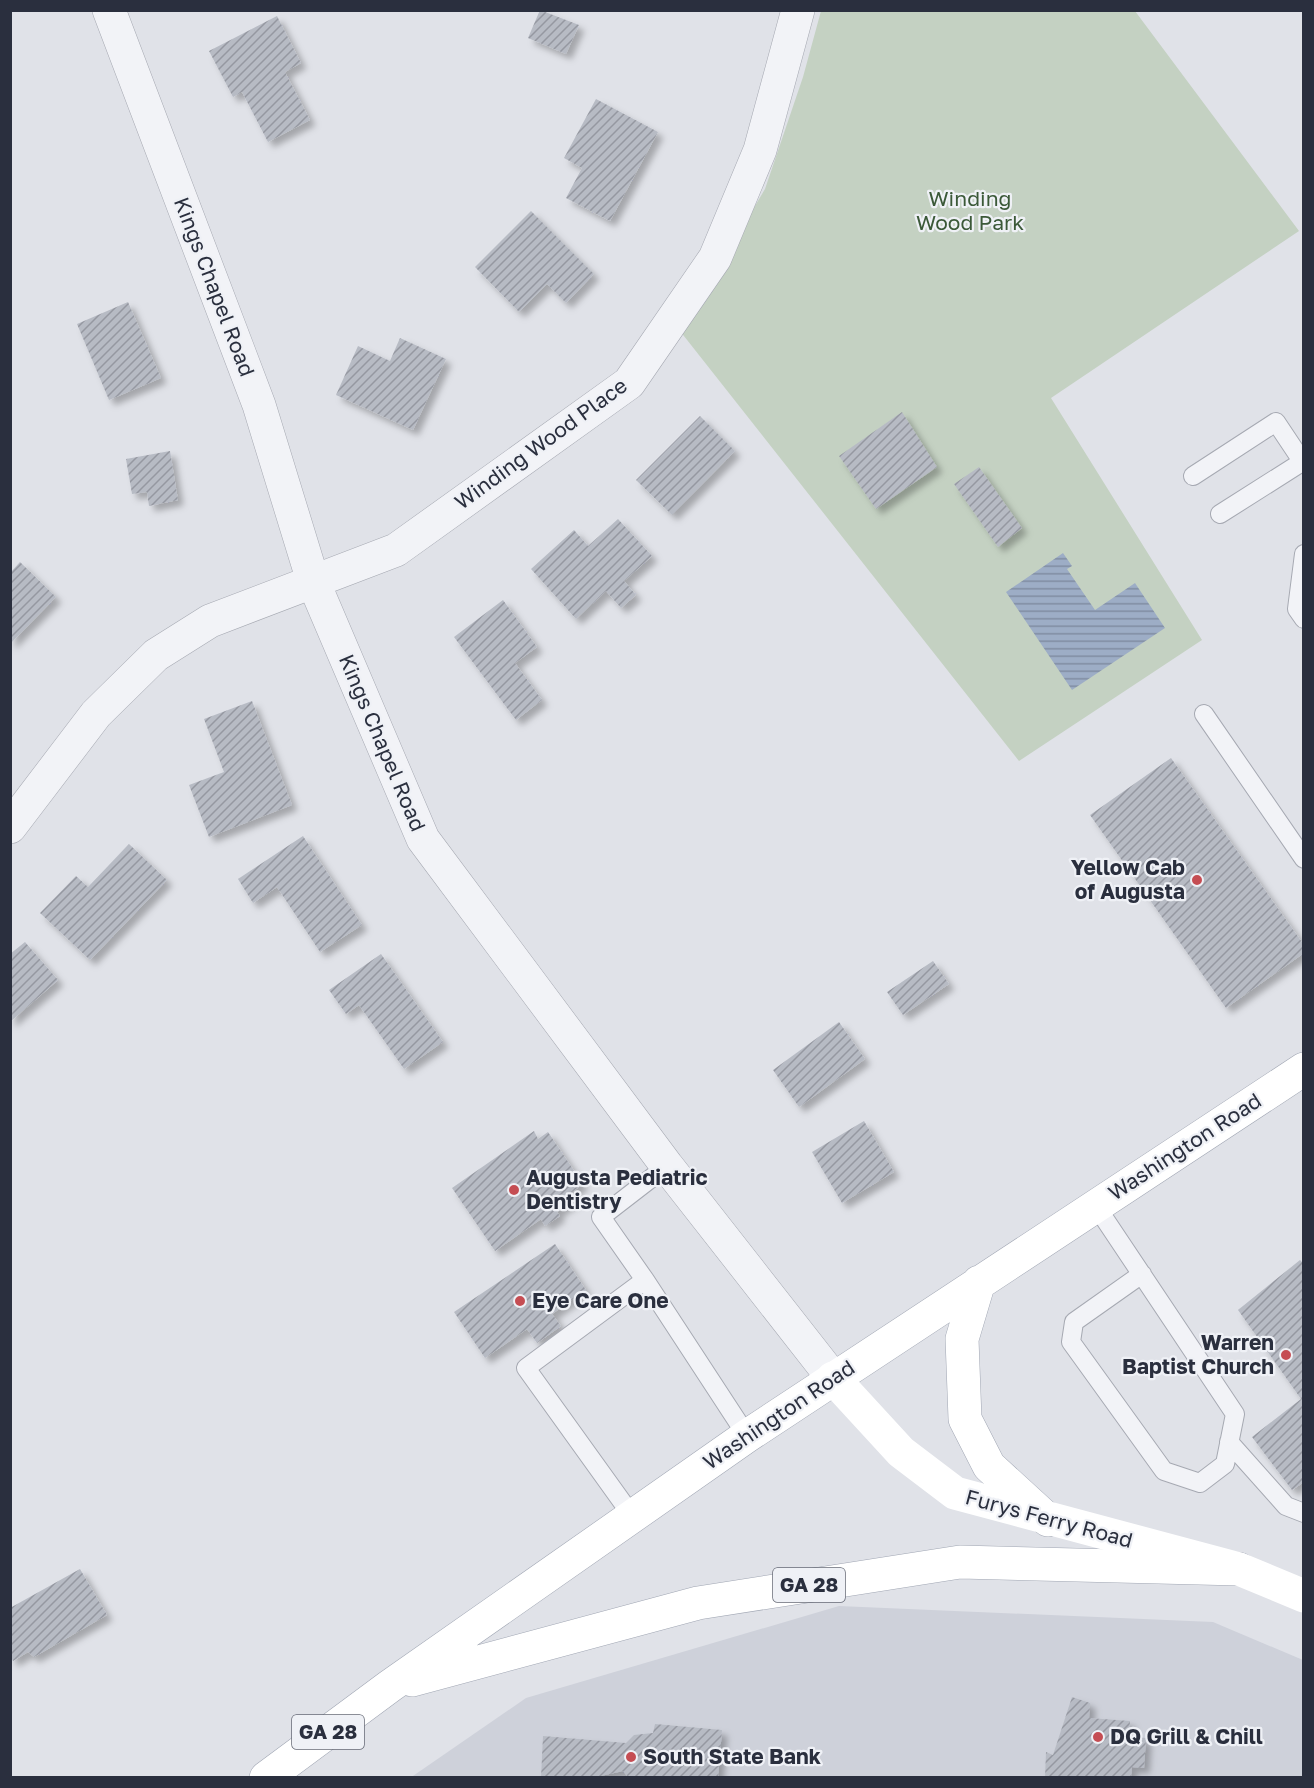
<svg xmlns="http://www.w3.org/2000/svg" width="1314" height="1788" font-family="'Golos Text',sans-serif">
<defs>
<pattern id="water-rules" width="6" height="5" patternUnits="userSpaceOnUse" patternTransform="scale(1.5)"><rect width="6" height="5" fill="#9dadc6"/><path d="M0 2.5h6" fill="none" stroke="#808da2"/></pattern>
<pattern id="building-hatch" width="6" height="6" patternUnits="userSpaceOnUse" patternTransform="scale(1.5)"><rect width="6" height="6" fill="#b7bbc4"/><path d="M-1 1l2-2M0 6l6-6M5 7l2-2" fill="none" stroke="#9598a1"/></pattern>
<filter id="shadow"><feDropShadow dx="5.5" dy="5.5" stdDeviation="3" flood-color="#0004"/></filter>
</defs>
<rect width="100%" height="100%" fill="#e0e2e8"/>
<path fill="#ced1da" d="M839,1606L1213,1622L1303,1660V1777L410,1778L526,1698Z"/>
<path fill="#c4d1c2" d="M821,11H1135L1299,231L1051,398L1202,640L1019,761L680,331L765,189L803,77Z"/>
<path fill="url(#water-rules)" d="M1063,553L1072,566L1067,569L1095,610L1135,583L1165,628L1072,690L1006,592Z"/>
<path fill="url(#building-hatch)" filter="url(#shadow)" d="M540,10L579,25L566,54L528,38Z
M277,16L301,63L285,72L310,120L268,142L242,92L233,97L209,51Z
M596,99L658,132L610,221L566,198L582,168L564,158Z
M531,211L594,274L566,303L547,284L519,312L475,267Z
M128,302L161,378L109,400L77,324Z
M400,338L446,359L413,430L336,395L358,346L390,361Z
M902,412L937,467L876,509L839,456Z
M700,416L735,451L672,515L636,480Z
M170,451L178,500L149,506L147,492L132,494L126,459Z
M979,467L1022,528L998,547L954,484Z
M618,519L652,556L624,581L636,595L621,608L606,591L576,619L531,569L574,530L588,546Z
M20,562L56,597L10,644V573Z
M503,600L537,647L515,663L542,700L516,720L454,637Z
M252,701L292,805L209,837L189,785L224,772L204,719Z
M1171,758L1304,945V953L1226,1008L1090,815Z
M303,836L362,925L320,952L277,887L253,903L238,879Z
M129,844L167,880L90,960L40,913L76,876L88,887Z
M25,942L58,980L10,1022V954Z
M381,954L443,1042L404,1069L359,1005L346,1014L329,990Z
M933,961L949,984L903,1015L887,992Z
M839,1022L865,1059L799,1107L773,1070Z
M864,1121L894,1172L842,1203L812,1152Z
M534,1131L538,1139L548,1132L583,1184L572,1192L576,1199L557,1212L560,1216L545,1226L541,1219L495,1251L452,1188Z
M555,1244L586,1290L552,1314L561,1326L537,1343L527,1329L485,1358L454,1312Z
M1300,1260L1304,1264V1482L1292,1490L1252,1437L1301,1399L1238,1310Z
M80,1569L107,1615L34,1657L28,1652L13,1661L10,1656V1608Z
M1072,1697L1090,1703L1089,1718L1130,1721L1129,1737L1146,1738L1144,1768L1132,1767L1131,1778H1045L1046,1752L1053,1755Z
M655,1724L722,1730L718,1778H629L623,1771L591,1778H541L543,1736L626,1743L634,1735L653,1733Z"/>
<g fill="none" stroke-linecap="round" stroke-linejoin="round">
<g stroke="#a6a9b2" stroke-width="20">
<path id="lane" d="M1193,476L1276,422L1304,464
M1220,514L1302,462
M1304,554L1297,609L1304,619
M1204,714L1304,859
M1096,1206L1235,1414L1225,1464L1200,1483L1164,1471L1071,1342L1074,1322L1142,1274
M645,1280L601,1217L667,1166
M1229,1442L1286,1506L1304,1513
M633,1517L526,1368L645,1280L747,1436"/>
</g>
<g stroke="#a6a9b2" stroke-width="34">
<path id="street" d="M109,10L259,405L313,581L423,839L667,1166L833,1378
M10,827L96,714L156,655L210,621L396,550L629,383L715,258L760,150L798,10"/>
</g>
<g stroke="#a0a6b3" stroke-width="34">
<path id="primary" d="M979,1282L962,1339L965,1419L989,1466L1048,1520
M412,1680L698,1603L960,1562L1239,1569
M266,1778L390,1686L747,1436L1304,1069"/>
</g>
<use href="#lane" stroke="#f2f3f7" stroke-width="18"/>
<use href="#street" stroke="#f2f3f7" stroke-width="33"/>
<path stroke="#fff" stroke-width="33" d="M833,1378L901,1452L955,1493L1239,1569L1304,1596"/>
<use href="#primary" stroke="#fff" stroke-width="33"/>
</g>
<g fill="#c54d53" stroke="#eff1f6" stroke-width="2">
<circle cx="1197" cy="880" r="6"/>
<circle cx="514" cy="1190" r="6"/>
<circle cx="520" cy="1301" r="6"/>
<circle cx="1286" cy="1355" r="6"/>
<circle cx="1098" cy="1737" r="6"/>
<circle cx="631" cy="1757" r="6"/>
</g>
<g text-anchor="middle" stroke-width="4.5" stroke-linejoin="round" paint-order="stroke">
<g fill="#eff1f6" stroke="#656975" stroke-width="1.5">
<rect x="773" y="1568" width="72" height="34" rx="4.5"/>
<rect x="292" y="1715" width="72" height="34" rx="4.5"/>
</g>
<g font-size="20" font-weight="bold" fill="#2a2f3e">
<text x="809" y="1592">GA 28</text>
<text x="328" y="1739">GA 28</text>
</g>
<g font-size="21" fill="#3b5938" stroke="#eff1f6">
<text x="970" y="206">Winding<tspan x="970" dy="24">Wood Park</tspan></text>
</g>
<g font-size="21" fill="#2a2f3e" stroke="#eff1f6">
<text transform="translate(214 287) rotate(69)" y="7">Kings Chapel Road</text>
<text transform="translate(541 444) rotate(-36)" y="7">Winding Wood Place</text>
<text transform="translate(382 743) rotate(67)" y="7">Kings Chapel Road</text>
<text transform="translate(1185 1147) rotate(-33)" y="7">Washington Road</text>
<text transform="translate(779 1415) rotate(-34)" y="7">Washington Road</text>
<text transform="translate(1049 1519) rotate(15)" y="7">Furys Ferry Road</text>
</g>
<g font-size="21" font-weight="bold" fill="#2a2f3e" stroke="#eff1f6" text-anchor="start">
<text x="1185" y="875" text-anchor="end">Yellow Cab<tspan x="1185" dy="24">of Augusta</tspan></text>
<text x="526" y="1185">Augusta Pediatric<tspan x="526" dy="24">Dentistry</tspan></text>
<text x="532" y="1308">Eye Care One</text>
<text x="1274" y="1350" text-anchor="end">Warren<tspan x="1274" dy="24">Baptist Church</tspan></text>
<text x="1110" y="1744">DQ Grill &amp; Chill</text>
<text x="643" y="1764">South State Bank</text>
</g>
</g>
<rect width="1314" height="1788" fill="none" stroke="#2a2f3e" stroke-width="24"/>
</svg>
